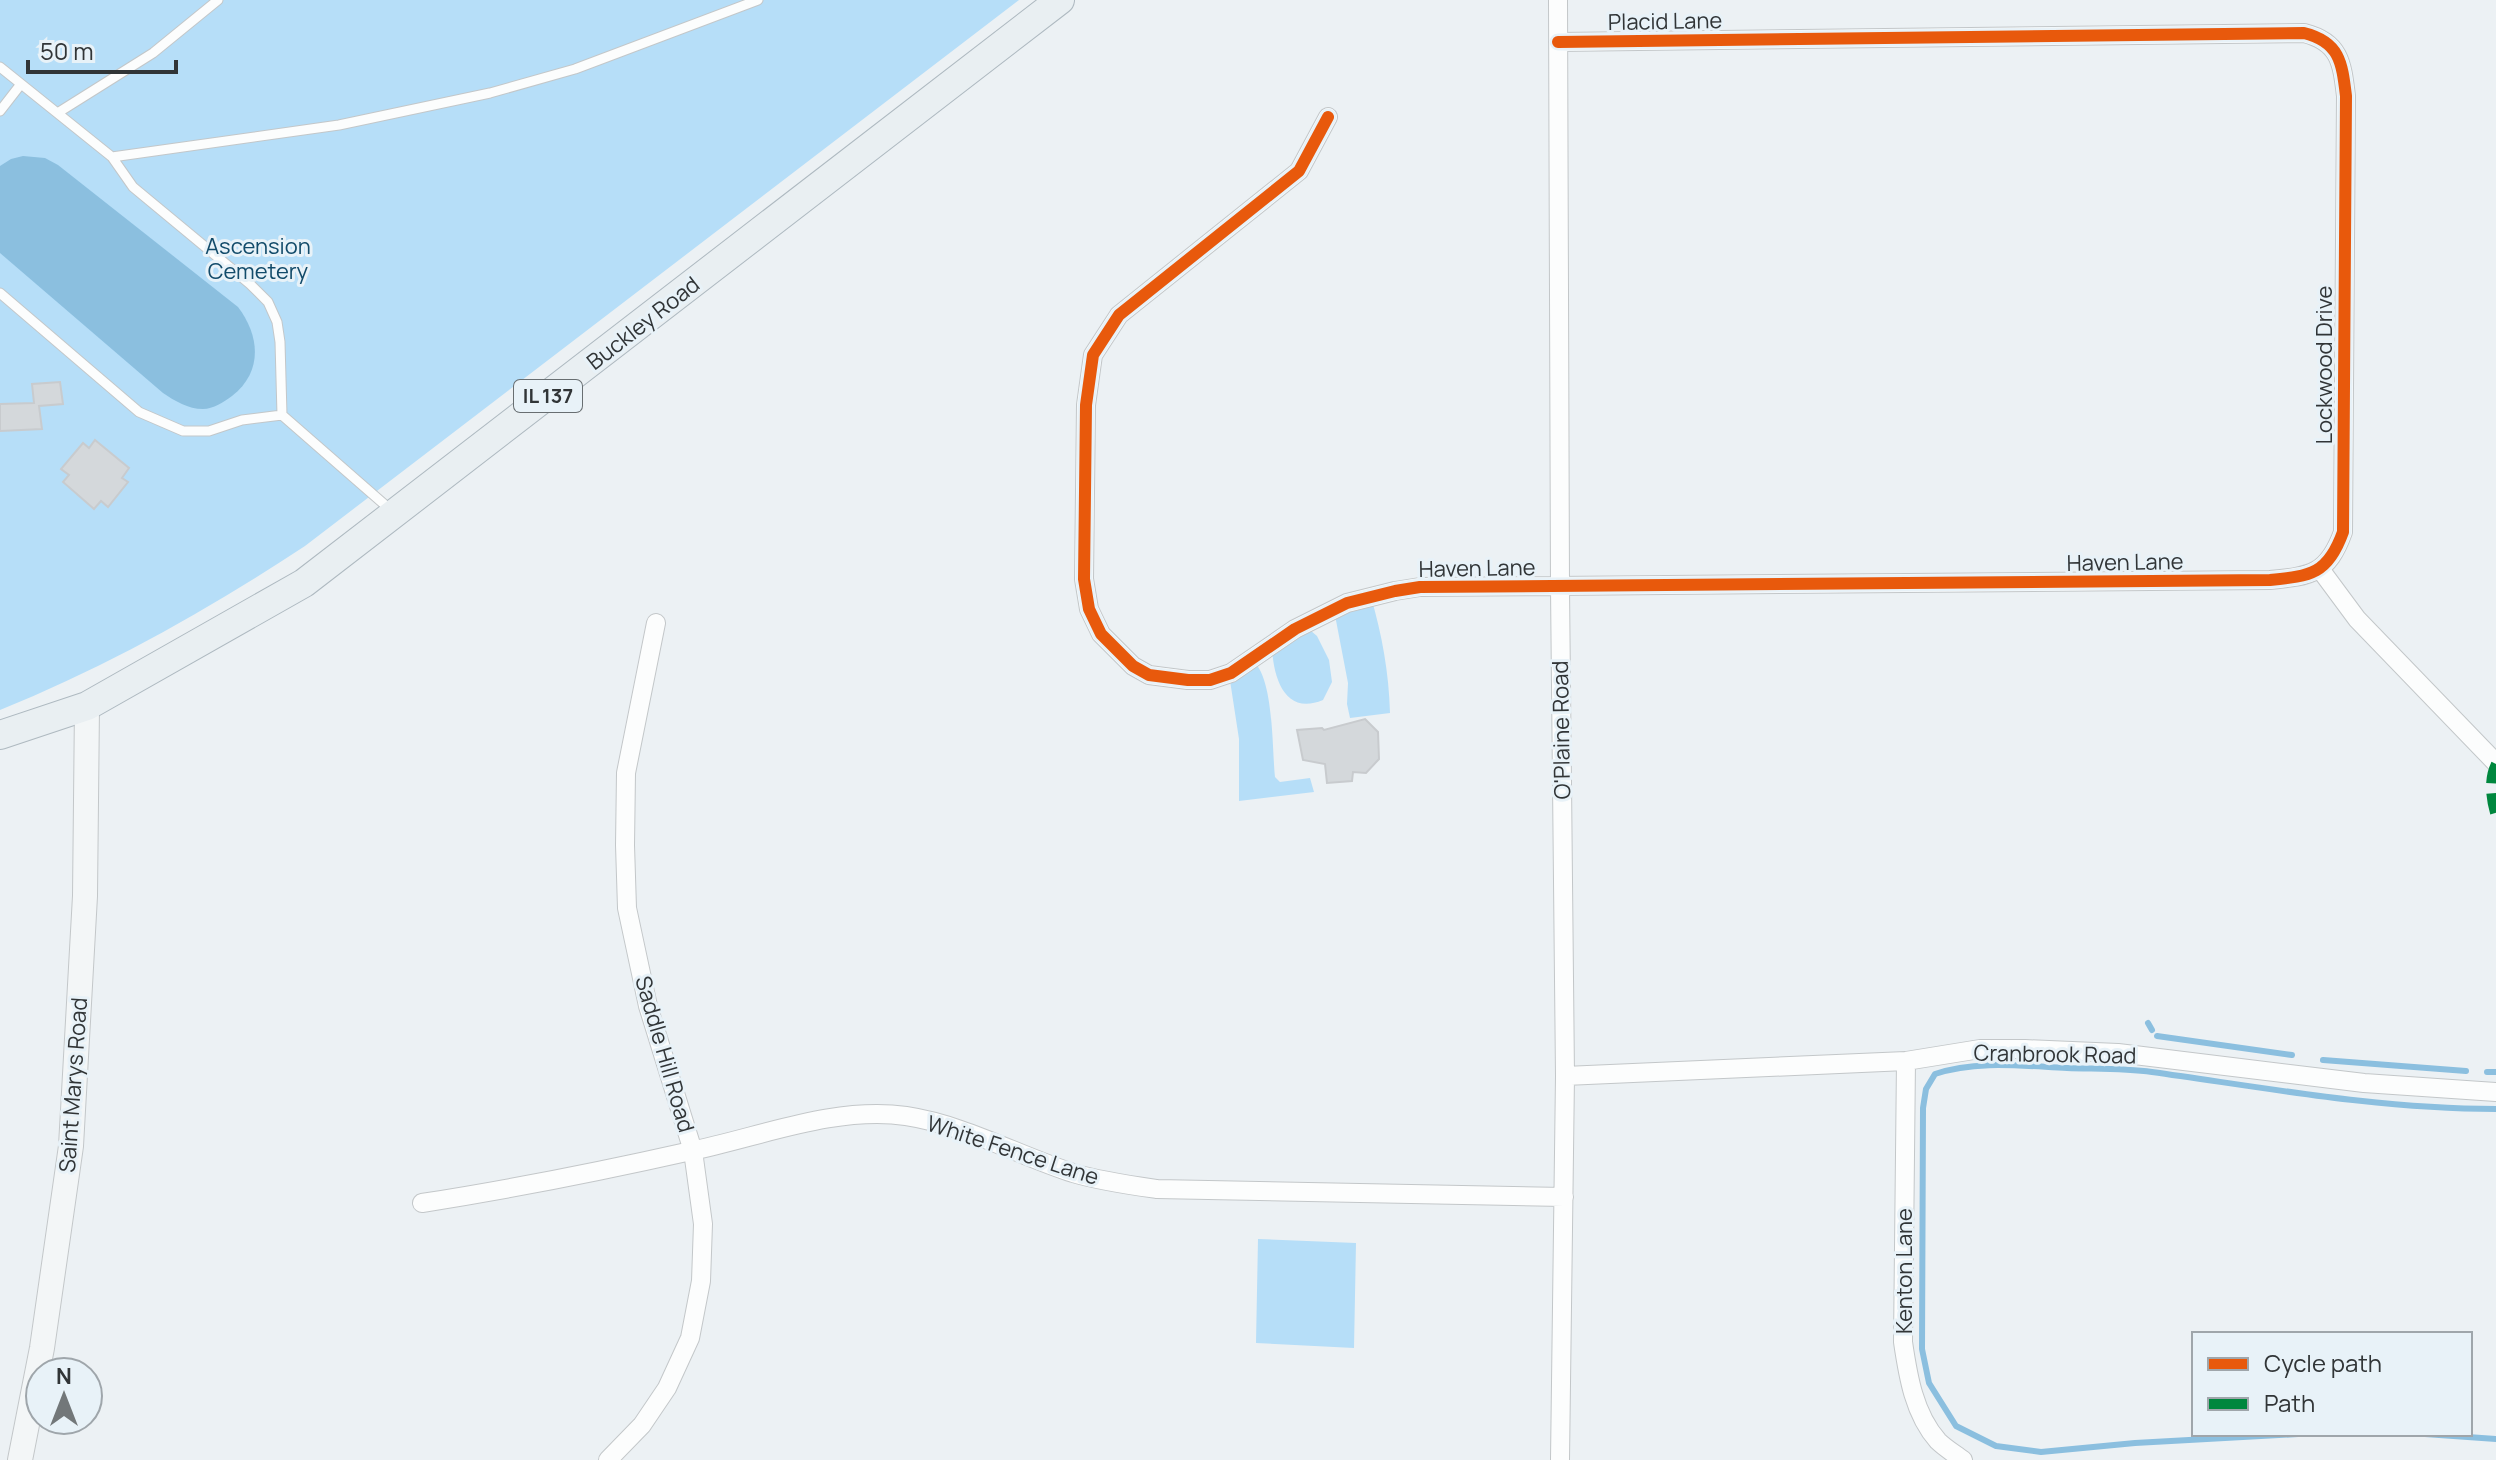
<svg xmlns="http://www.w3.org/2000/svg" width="2496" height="1460" font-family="Manrope,sans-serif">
<rect width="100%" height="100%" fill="#ecf1f4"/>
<path fill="#b6def8" d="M0,0H1019L305,546C208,610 108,666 0,710Z
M1371,597C1382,635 1389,673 1390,713L1350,718L1347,704L1348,683L1334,610Z
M1304,625L1317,636L1329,660L1332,682L1323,700C1285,716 1273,678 1272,646Z
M1253,661C1274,678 1272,750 1275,777L1280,782L1310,778L1314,792L1239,801V739L1229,674Z
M1258,1239L1356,1243L1354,1348L1256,1343Z"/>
<path fill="#8bbfdf" d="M23,156L45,158L58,165L238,307C260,336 263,372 232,396C224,402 213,409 203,409C188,409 175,401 163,393L0,253V166L11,159Z"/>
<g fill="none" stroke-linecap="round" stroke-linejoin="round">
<path stroke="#8bbfdf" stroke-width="6" d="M2148,1023L2152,1030
M2157,1036L2292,1055
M2323,1060L2466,1071
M2487,1072H2496
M2298,1434L2135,1443L2041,1452L1996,1446L1956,1426L1929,1383L1922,1349L1923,1108L1926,1089L1935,1074C1976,1060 2023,1066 2067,1068C2095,1069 2124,1068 2152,1072C2267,1088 2380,1109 2496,1109
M2425,1434L2496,1439"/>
</g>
<path fill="#d4d8db" stroke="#c8cbce" stroke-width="2" d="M60,382L63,404L39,406L42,429L0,431V404L34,403L32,384Z
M95,440L129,468L122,478L128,482L108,507L101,501L94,509L63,482L69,475L61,469L83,443L89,448Z
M1365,719L1378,732L1379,759L1366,773L1353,772L1352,781L1327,783L1325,764L1303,760L1297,730L1322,728L1324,730Z"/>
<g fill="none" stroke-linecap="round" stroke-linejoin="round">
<g stroke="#c3c7c9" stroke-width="11">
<path id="service" d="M0,67L112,157L133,187L250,284L268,302L277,322L280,342L282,415L393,512
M0,111L21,84
M59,112L153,53L218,0
M112,157L339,125L490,93L575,69L758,0
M0,293L139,412L183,431H209L242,420L282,415"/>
</g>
<g stroke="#c3c7c9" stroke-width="20">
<path id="minor" d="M1558,0L1560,588L1565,1076L1560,1460
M1328,117L1299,171L1119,315L1093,355L1086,405L1084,579L1089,609L1101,634L1133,666L1149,675L1188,680H1210L1231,673L1295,629L1347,603L1395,591L1420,587L2270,580C2311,576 2328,574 2343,532L2346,96C2342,63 2340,42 2304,33L1558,42
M2320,569L2357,619L2496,763
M1906,1061L1903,1342C1908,1376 1914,1414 1938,1441C1945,1448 1955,1454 1963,1460
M1565,1076L1906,1061L1980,1049H2025L2118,1053L2364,1083L2496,1092
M422,1203C512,1189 602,1171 691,1151C760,1137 834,1106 906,1116C965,1125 1017,1155 1073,1173C1100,1181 1129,1185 1157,1189L1564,1197
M608,1460L642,1425L667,1388L690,1338L701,1281L703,1224L693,1151L648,1006L627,908L625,845L626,773L656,623"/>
</g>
<g stroke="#c3c7c9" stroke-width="26">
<path id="secondary" d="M20,1460L42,1348L71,1146L85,896L87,706"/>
</g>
<g stroke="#aeb9c0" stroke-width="30">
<path id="primary" d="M0,735L87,706L304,583L1060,0"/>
</g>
<use href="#service" stroke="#fcfdfd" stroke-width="9"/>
<use href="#minor" stroke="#fcfdfd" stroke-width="18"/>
<use href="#secondary" stroke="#f3f6f7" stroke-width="24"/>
<use href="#primary" stroke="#e9eff2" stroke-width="28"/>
<path stroke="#00873e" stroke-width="10" stroke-dasharray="20 10" stroke-linecap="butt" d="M2496,764C2488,780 2491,800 2496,816"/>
<g stroke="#e8f2f8" stroke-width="17">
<path id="cycleway" d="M1328,117L1299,171L1119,315L1093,355L1086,405L1084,579L1089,609L1101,634L1133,666L1149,675L1188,680H1210L1231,673L1295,629L1347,603L1395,591L1420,587L2270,580C2311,576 2328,574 2343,532L2346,96C2342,63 2340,42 2304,33L1558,42"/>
</g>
<use href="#cycleway" stroke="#e8590c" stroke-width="12"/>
</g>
<g text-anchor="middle" stroke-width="6" stroke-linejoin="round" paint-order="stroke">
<rect fill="#e8f2f8" stroke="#686e71" stroke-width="2" x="514" y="380" width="68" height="32" rx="6"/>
<g font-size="20" font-weight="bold" fill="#313537">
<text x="548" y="403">IL 137</text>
</g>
<g font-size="22" fill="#313537" stroke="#e8f2f8">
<text transform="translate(1665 21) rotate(-1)" y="8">Placid Lane</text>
<text transform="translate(643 323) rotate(-38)" y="8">Buckley Road</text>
<text transform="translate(2324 365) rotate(-90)" y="8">Lockwood Drive</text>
<text transform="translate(2125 562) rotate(-1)" y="8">Haven Lane</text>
<text transform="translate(1477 568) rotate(-1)" y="8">Haven Lane</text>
<text transform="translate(1561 730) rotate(-91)" y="8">O'Plaine Road</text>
<text transform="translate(665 1054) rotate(74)" y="8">Saddle Hill Road</text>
<text transform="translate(2055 1054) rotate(1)" y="8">Cranbrook Road</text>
<text transform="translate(73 1085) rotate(-86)" y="8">Saint Marys Road</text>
<text transform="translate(1013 1150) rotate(18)" y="8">White Fence Lane</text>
<text transform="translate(1904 1271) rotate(-90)" y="8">Kenton Lane</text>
</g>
<g font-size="22" fill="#124b6a" stroke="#e8f2f8">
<text x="258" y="254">Ascension<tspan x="258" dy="25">Cemetery</tspan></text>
</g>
</g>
<rect x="2192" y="1332" width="280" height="104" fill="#e8f2f8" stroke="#9fa6ab" stroke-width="2"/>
<rect x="2208" y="1358" width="40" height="12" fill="#e8590c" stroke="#9fa6ab" stroke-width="2"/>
<text x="2264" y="1372" font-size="24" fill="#313537">Cycle path</text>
<rect x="2208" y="1398" width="40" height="12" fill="#00873e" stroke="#9fa6ab" stroke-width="2"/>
<text x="2264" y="1412" font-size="24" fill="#313537">Path</text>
<g transform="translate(64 1396)"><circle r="38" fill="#e8f2f8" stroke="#9fa6ab" stroke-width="2"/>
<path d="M0-6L14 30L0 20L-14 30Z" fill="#727779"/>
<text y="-12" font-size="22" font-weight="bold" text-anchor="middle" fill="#313537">N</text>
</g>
<path d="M28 60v12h148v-12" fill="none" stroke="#313537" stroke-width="4"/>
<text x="40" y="60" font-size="24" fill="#313537" stroke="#e8f2f8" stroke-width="6" paint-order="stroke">50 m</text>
</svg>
